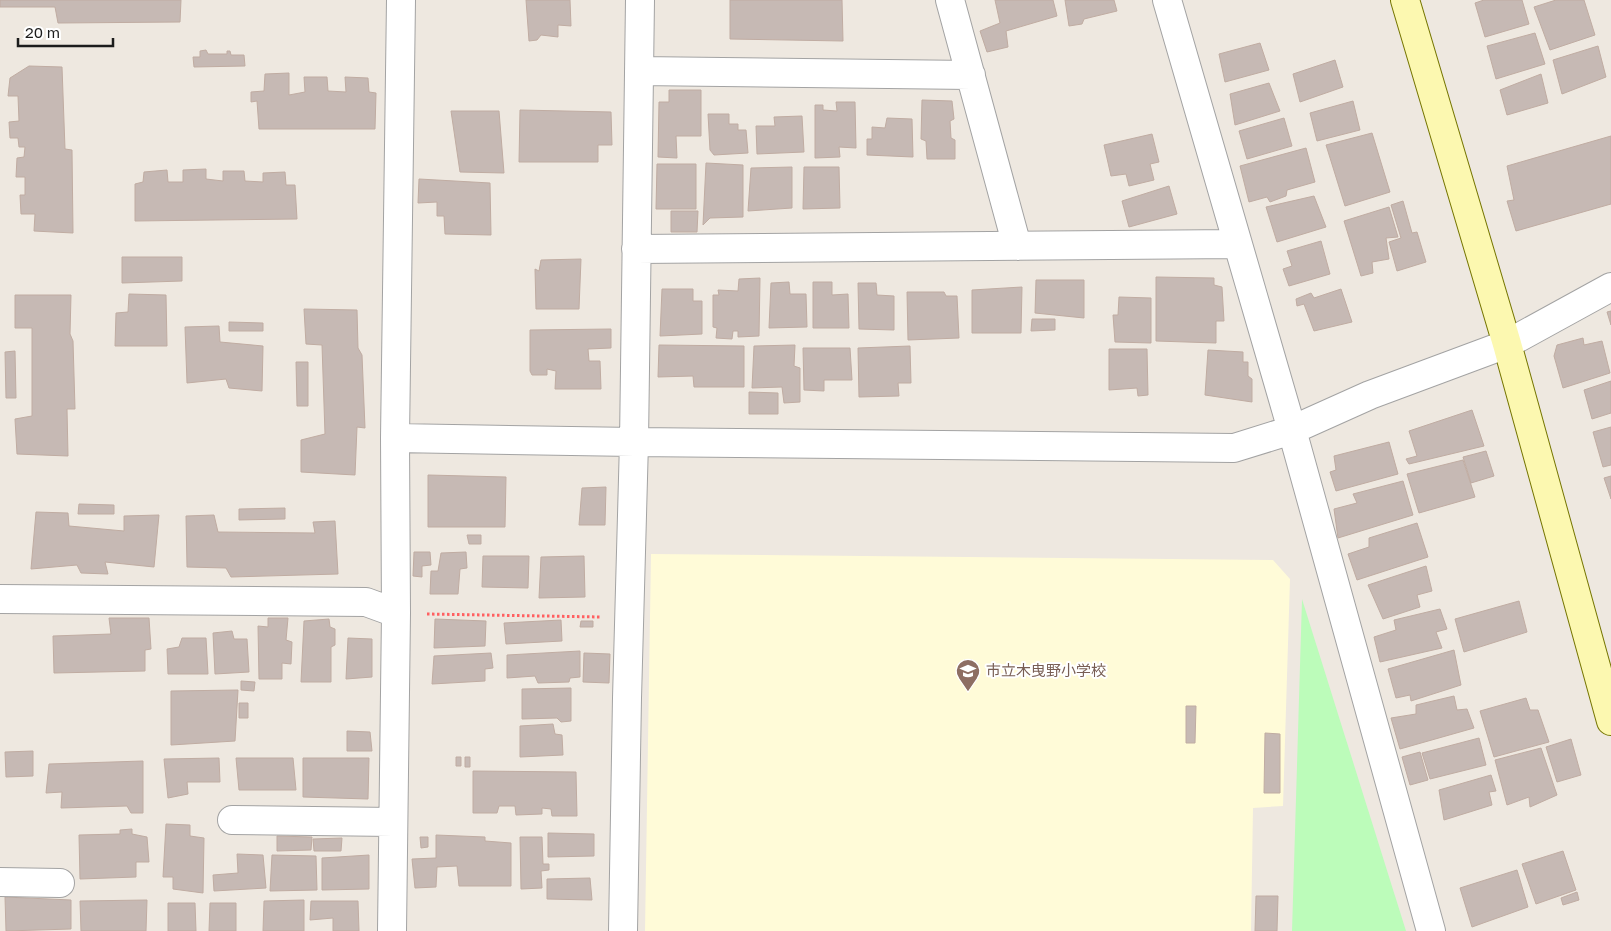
<svg xmlns="http://www.w3.org/2000/svg" width="1611" height="931" font-family="'Golos Text','Noto Sans JP',sans-serif">
<rect width="100%" height="100%" fill="#eee8e0"/>
<path fill="#fffbd8" d="M651,554L1273,560L1290,579L1283,806L1253,808L1251,931H645Z"/>
<path fill="#bcfcba" d="M1302,599L1406,931H1292Z"/>
<path fill="#c6b9b4" stroke="#c0aca2" d="M0,0H181L180,22L58,23L55,7H0Z
M526,0H570L571,26L558,25V37L541,35L537,40L529,41Z
M730,0H842L843,41L730,39Z
M995,0H1053L1057,16L1006,31L1008,47L987,52L980,31L1000,23Z
M1065,0H1114L1117,11L1084,19L1082,24L1069,26Z
M1484,0H1522L1529,24L1485,37L1475,3Z
M1556,0H1584L1595,35L1550,50L1534,7Z
M1535,33L1545,64L1496,79L1487,46Z
M1260,43L1269,70L1225,82L1219,54Z
M1598,46L1606,77L1562,94L1553,60Z
M206,50L208,54H227V51H230L231,55H244L245,66L194,67L193,57H200V51Z
M1335,60L1343,87L1300,102L1293,74Z
M29,66L62,67L65,149L72,150L73,233L34,231L35,214H21L20,195H25V177H16L17,158L24,157L25,147H19L18,138H10L9,122L19,121L18,96H8L10,78Z
M289,73V95L305,92L304,77H327L328,91L346,92L345,77L368,78L369,92L376,93L375,129H259L257,101L251,102V92L264,91L265,74Z
M1541,74L1548,103L1507,115L1500,90Z
M1269,83L1280,111L1235,125L1230,94Z
M669,90H701V136H676L677,158L658,157L659,102H669Z
M922,100L952,101L954,119L950,121L951,138L955,140V159H927L926,141L921,139Z
M1353,101L1360,130L1317,141L1310,113Z
M836,102H855L856,148L839,147L840,157L815,158V105H823V110L837,111Z
M520,110L611,112L612,145H598V162H519Z
M451,111H499L504,173L460,172Z
M708,114H729V124H738V130H746L748,153L714,155L710,150Z
M802,116L804,152L757,154L756,126H775L774,117Z
M887,118L912,119L913,157L867,155V139H872V127L885,128Z
M1284,118L1292,146L1247,159L1239,131Z
M1372,133L1390,192L1345,206L1326,145Z
M1152,134L1159,162L1150,164L1154,180L1129,186L1126,174L1111,176L1104,145Z
M1611,136V204L1516,231L1507,201L1514,200L1507,166Z
M1306,148L1315,182L1287,190L1286,196L1270,202L1267,197L1249,202L1240,166Z
M706,163L743,165V217L710,218L703,225Z
M657,164H696V209H656Z
M792,167V208L748,211L751,168Z
M804,167H839L840,208L803,209Z
M206,169V179L223,181V171H244L245,181L263,182V173L285,172L286,185H295L297,219L135,221V184L143,182L144,172L167,170L168,182H183V170Z
M419,179L490,183L491,235L445,234L444,216H437V202L418,203Z
M1169,186L1177,214L1129,227L1122,201Z
M1314,196L1326,227L1277,242L1266,207Z
M1403,201L1412,233L1417,232L1426,262L1397,271L1389,242L1401,238L1391,205Z
M1389,207L1398,237L1386,238L1389,259L1372,262L1373,273L1361,276L1344,221Z
M671,211H698L697,232H671Z
M1321,241L1330,274L1289,286L1283,269L1292,266L1287,251Z
M122,257H182V281L122,283Z
M581,259L579,309H536L535,269L539,271L541,260Z
M1156,277L1214,278V285L1222,287L1224,321H1216V343L1156,341Z
M760,278L759,336L738,337V331H733L732,339L716,338L717,328L713,327V295H719L718,290L738,291L739,279Z
M1036,280H1084V318L1035,313Z
M789,282L790,294H806L807,327L769,328L771,283Z
M813,282H832V295L848,294L849,328H813Z
M858,283H876L877,295L894,296V330L859,329Z
M1022,287L1021,333H972V290Z
M662,289H693V301H702V334L660,336Z
M1341,289L1352,322L1314,331L1304,304L1297,306L1296,299L1311,293L1314,298Z
M907,292H944L946,296H957L959,338L908,340Z
M129,294L166,295L167,346H115L116,313L128,312Z
M15,295H71L70,334L73,341L75,409H67L68,456L17,454L15,419L32,416V328H15Z
M1119,297L1151,298V343L1115,342L1113,315H1118Z
M304,309L357,310L358,348L362,355L365,428L357,427L355,475L301,472V440L325,434L322,345L306,344Z
M1611,311V325L1607,312Z
M1032,319H1055V330L1031,331Z
M229,322L263,323V331H229Z
M219,326L220,342L263,346L262,391L229,388L226,379L187,383L185,327Z
M611,329V348L588,349L589,361H600L601,389H555L556,371L547,369V375H532L530,371V330Z
M1583,338L1584,345L1602,341L1610,373L1563,388L1554,356L1557,345Z
M659,345L744,346V387H694L693,376L658,377Z
M795,345L794,366L800,368V402L784,403L782,387L752,388L754,346Z
M910,346L911,383H898L899,396L859,397L858,348Z
M803,348H850L852,380H824V391L804,390Z
M1109,349H1147L1148,395L1138,396L1137,388L1109,390Z
M1208,350L1243,352V362H1248V376L1252,379V402L1205,395Z
M15,351L16,398H6L5,352Z
M296,362H308V406H297Z
M1611,381V413L1592,419L1584,390Z
M749,392L778,393V414H749Z
M1472,410L1484,446L1409,464L1406,459L1417,456L1409,431Z
M1611,427V465L1603,467L1593,432Z
M1389,442L1398,474L1336,491L1330,472L1336,470L1334,456Z
M1486,451L1494,476L1471,483L1463,457Z
M1463,460L1475,497L1419,513L1407,474Z
M428,475L506,477L505,527H428Z
M1611,476V499L1604,478Z
M1403,481L1413,515L1338,538L1334,509L1357,503L1353,494Z
M606,487L605,525H579L582,488Z
M79,504L114,505V514H78Z
M285,508V519L239,520V509Z
M36,512L68,513L69,526L124,531V516L159,515L154,567L105,562L108,574L81,573L77,565L31,569Z
M214,515L218,532L315,533L313,522L335,521L338,574L231,577L226,568L187,567L186,516Z
M1417,523L1428,557L1357,580L1348,554L1369,547V538Z
M467,535H481V544H469Z
M414,552H430L431,565L422,566V577L413,576Z
M466,552L467,568L460,569L458,594H430L431,571H438L441,553Z
M483,556H529L528,588L482,587Z
M584,556L585,597L539,598L541,557Z
M1426,566L1432,591L1417,595L1420,607L1383,619L1368,585Z
M1519,601L1527,632L1464,652L1455,619Z
M1440,609L1447,629L1436,632L1442,648L1380,662L1374,637L1396,630L1394,620Z
M109,618H149L151,649L145,650V671L54,673L53,636L111,634Z
M268,618H288L286,640L292,642L291,664L282,663V679H259L258,626L268,627Z
M329,619L330,627L335,629V645L331,647V682H301L304,621Z
M435,619L486,621L485,646L434,648Z
M561,620L562,641L506,644L504,623Z
M581,621H593V627H580Z
M232,631L234,639H247L249,672L215,674L213,633Z
M182,638H206L208,674H168L167,649L179,647Z
M348,638L372,639V677L346,679Z
M1454,650L1461,685L1411,701L1410,695L1396,698L1388,669Z
M580,651V677L570,678L569,682L538,683L535,676L507,678V655Z
M491,653L493,668L485,669V681L432,684L434,656Z
M584,653L610,654L609,683L583,682Z
M241,681L255,682L254,691L241,690Z
M571,688V721L561,722L557,718L522,719V689Z
M238,690L235,741L171,745V691Z
M1454,696L1457,710L1467,709L1474,728L1400,749L1391,718L1416,714V705Z
M1526,698L1530,710H1538L1549,742L1494,757L1480,711Z
M239,703H248V718H239Z
M1186,706H1196L1195,743H1186Z
M553,724L555,734L562,735L563,755L520,757V726Z
M347,731L370,732L372,751H347Z
M1265,733L1280,734V793H1264Z
M1479,738L1486,765L1430,779L1422,753Z
M1571,739L1581,775L1557,782L1546,747Z
M1541,748L1557,795L1530,807L1529,797L1507,805L1495,760Z
M33,751V776L6,777L5,752Z
M1420,752L1428,780L1410,785L1402,757Z
M456,757H461V766H456Z
M465,757H470V767H465Z
M219,758L220,782H187L188,794L168,798L164,759Z
M236,758H293L296,790H239Z
M303,758H369L368,799L303,797Z
M143,761V813H131L127,806L61,808L62,792L46,793L49,764Z
M473,771L576,772L577,816H552L551,809L542,808V814L516,815L515,806H499L497,813H473Z
M1491,775L1496,791L1489,792L1492,805L1444,820L1439,790Z
M166,824L190,825V836L204,838L203,893L173,889V877H163Z
M132,829V834L147,837L149,862H136V877L80,879L79,835L120,834V830Z
M548,833L594,834V856L548,857Z
M436,835L485,837V841L511,843V886H459L457,866L437,867L436,887L415,888L412,859L436,858Z
M277,836L312,837L311,850L277,851Z
M420,837H428V847L421,848Z
M520,837H542L543,864H549V870L541,871L542,888L521,889Z
M342,838L341,851H314L313,839Z
M1563,851L1576,890L1536,904L1522,864Z
M237,854L263,855L266,888L214,891L213,875L238,873Z
M272,855L316,856L317,890L270,891Z
M369,855V889L322,890V858Z
M1517,870L1528,907L1472,927L1460,888Z
M590,878L592,900L547,899V879Z
M1577,892L1579,900L1563,905L1561,898Z
M1256,896H1278L1277,931H1255Z
M5,897L71,900V929L6,931Z
M147,900L146,931H81L80,901Z
M304,900V931H263L264,901Z
M311,901H358L359,931H333V918L310,920Z
M168,903H195L196,931H168Z
M210,903H236V931H209Z"/>
<g fill="none" stroke-linecap="round" stroke-linejoin="round">
<g stroke="#a3a3a3" stroke-width="30">
<path id="street" d="M950,0L1017,246
M1167,0L1292,430L1431,931
M639,71L971,75
M636,249L1237,244
M395,438L401,0
M0,599L366,602L396,613
M232,820L393,822
M0,882L60,883
M392,931L396,613L395,438L634,442L1234,448L1292,430L1370,395L1507,344L1611,287
M623,931L627,698L634,442L640,0"/>
</g>
<g stroke="#757500" stroke-width="30">
<path id="secondary" d="M1405,0L1507,344L1611,721"/>
</g>
<path stroke="#ff6061" stroke-width="3" stroke-dasharray="2.5 2.5" stroke-linecap="butt" d="M427,614L600,617"/>
<use href="#street" stroke="#fff" stroke-width="28"/>
<use href="#secondary" stroke="#fcf8b0" stroke-width="28"/>
</g>
<defs>
<g id="school-pin" transform="scale(1.25)"><path d="M0 17L-7.5 6A9.5 9.5 0 1 1 7.5 6Z" fill="#8d6e63" stroke="#fff"/><path d="M0-5L7-2L0 1L-7-2ZM-4 1L0 2.5L4 1V4Q0 6-4 4Z" fill="#fff"/></g>
</defs>
<g fill-rule="evenodd">
<use href="#school-pin" x="968" y="671"/>
</g>
<g text-anchor="middle" stroke-width="4" stroke-linejoin="round" paint-order="stroke">
<g font-size="15" fill="#785e54" stroke="#fff" text-anchor="start">
<text x="986" y="676">市立木曳野小学校</text>
</g>
</g>
<path d="M18 38v8h95v-8" fill="none" stroke="#1c1c1c" stroke-width="2.5"/>
<text x="25" y="38" font-size="15" fill="#1c1c1c" stroke="#ffffff" stroke-width="4" paint-order="stroke">20 m</text>
</svg>
